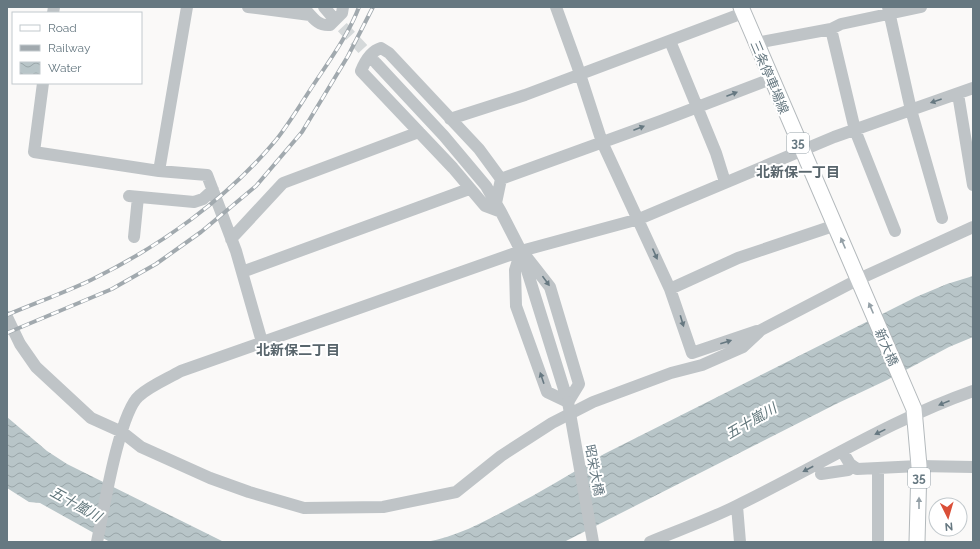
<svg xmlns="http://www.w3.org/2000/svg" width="980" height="549" font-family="Raleway,'Noto Sans JP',sans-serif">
<defs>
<pattern id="water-waves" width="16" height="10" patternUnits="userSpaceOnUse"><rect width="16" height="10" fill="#b8c5c8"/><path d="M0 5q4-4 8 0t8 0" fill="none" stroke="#99a5a8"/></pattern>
</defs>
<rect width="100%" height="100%" fill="#faf9f8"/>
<path fill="url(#water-waves)" d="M973,276V337L949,347L887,380L836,404L564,542H426C455,537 482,523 508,509C541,492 572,473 604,454L916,297L947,284Z
M7,417L47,451L67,464L224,542H110L40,503L29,502L7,488Z"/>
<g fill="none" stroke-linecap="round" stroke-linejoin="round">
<path stroke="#d5d9da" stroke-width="12" stroke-dasharray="12 6" stroke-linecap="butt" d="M330,14L376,63"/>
<g stroke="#b3b9bc" stroke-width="17">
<path id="major" d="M741,7L914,409L919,466L917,542"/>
</g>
<path stroke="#bfc4c7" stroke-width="12" d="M248,7L310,15
M324,7L330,14
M556,7L577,65L602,142L670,289L692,353L757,331
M888,7L911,110L942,218
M305,9C313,18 318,26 330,25L342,13L343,7
M53,13L54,7
M831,29L855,130L895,231
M670,41L716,153L725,182
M756,43L831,29L841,24L921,7
M376,63L444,136L486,186L501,212L521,251L568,402
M43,83L34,152L159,171L207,175L236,251L262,342
M958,94L973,185
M450,119L525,95L743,13
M159,171L187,7
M501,179L661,121L771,79
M129,196L194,202L203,199L213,190
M496,203L501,179L479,149L389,53L381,48C371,51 365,61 361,71L453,168L485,206L501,212
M134,237L138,197
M231,239L283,183L419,132
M521,251L515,270L516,306L547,392L568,402
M525,255L550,287L579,384L568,402
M242,272L469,189
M670,289L738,258L836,225
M7,317L20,344L36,367L91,418L122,432L141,447L210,478L249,492L304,508L383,507L456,492L501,456L552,423L593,402L671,373L702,365L743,347L761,330L859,279L973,227
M842,451L850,464L857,469L919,466L973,467
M878,468V542
M821,474L848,470L850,464
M737,506L740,542
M97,542C103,514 119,413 139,396C150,386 167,379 181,371L521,251L639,219L834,137L973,88
M650,542C679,530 708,520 736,506C815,468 890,420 973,391"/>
<use href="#major" stroke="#fff" stroke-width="15"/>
<g stroke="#a1a9ae" stroke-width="4">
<path id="rail" d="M7,315C35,303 64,293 91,280C159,247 227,199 276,140C288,125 299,107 310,90C327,64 348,36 359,7
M7,333L112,289L156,264L201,232L256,186L302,132L348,56L373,7"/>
</g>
<use href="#rail" stroke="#fff" stroke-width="2.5" stroke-dasharray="8" stroke-linecap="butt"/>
<path stroke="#bfc4c7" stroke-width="12" d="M568,402L593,542"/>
</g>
<defs><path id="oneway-solid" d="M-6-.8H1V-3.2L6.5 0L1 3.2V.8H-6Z"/></defs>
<g fill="#667881">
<use href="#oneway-solid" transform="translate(732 94) rotate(-21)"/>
<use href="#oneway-solid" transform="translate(936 101) rotate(161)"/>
<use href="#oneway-solid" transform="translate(639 128) rotate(-21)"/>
<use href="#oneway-solid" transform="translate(655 254) rotate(66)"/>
<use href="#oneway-solid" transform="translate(546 281) rotate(54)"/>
<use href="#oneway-solid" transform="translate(682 321) rotate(73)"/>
<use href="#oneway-solid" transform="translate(726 342) rotate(-18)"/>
<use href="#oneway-solid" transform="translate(542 378) rotate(-109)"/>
<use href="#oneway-solid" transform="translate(944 403) rotate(158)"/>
<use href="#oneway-solid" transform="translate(880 432) rotate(154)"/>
<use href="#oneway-solid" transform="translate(808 469) rotate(152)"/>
</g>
<g fill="#94a0a7">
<use href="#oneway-solid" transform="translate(843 243) rotate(-113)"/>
<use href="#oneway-solid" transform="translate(871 308) rotate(-113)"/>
<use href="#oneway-solid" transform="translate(919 503) rotate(-90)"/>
</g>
<g text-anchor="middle" stroke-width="4" stroke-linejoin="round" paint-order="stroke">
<g fill="#fff" stroke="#94a0a7" stroke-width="1">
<rect x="787" y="133" width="22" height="20" rx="3"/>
<rect x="908" y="468" width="22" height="20" rx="3"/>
</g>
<g font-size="12" font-weight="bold" fill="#667881">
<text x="798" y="147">35</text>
<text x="919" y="482">35</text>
</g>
<g font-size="13" fill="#667881" stroke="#fff">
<text transform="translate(770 77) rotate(67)" y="5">三条停車場線</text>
<text transform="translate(887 347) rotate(67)" y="5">新大橋</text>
<text transform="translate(595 470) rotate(79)" y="5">昭栄大橋</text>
</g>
<g font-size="14" font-weight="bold" fill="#58656c" stroke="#fff">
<text x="798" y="177">北新保一丁目</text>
<text x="298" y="355">北新保二丁目</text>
</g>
<g font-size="14" font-style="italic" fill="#61767b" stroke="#fff">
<text transform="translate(751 421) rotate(-30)" y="5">五十嵐川</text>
<text transform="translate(76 504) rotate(29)" y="5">五十嵐川</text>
</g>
</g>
<rect width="980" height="549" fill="none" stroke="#667881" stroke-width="16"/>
<rect x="12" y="12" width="130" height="72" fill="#ffffff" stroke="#c2c9cd"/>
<rect x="20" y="25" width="20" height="6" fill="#ffffff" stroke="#c2c9cd"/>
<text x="48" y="32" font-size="12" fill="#667881">Road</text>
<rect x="20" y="45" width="20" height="6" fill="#a1a9ae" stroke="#c2c9cd"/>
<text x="48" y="52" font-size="12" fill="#667881">Railway</text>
<rect x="20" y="62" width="20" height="12" fill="url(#water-waves)" stroke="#c2c9cd"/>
<text x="48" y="72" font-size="12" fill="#667881">Water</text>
<g transform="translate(948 517) rotate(175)"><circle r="19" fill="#ffffff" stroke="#c2c9cd"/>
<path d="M0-3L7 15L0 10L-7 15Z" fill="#da4f38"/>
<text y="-6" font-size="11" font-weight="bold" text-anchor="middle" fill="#667881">N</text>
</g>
</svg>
